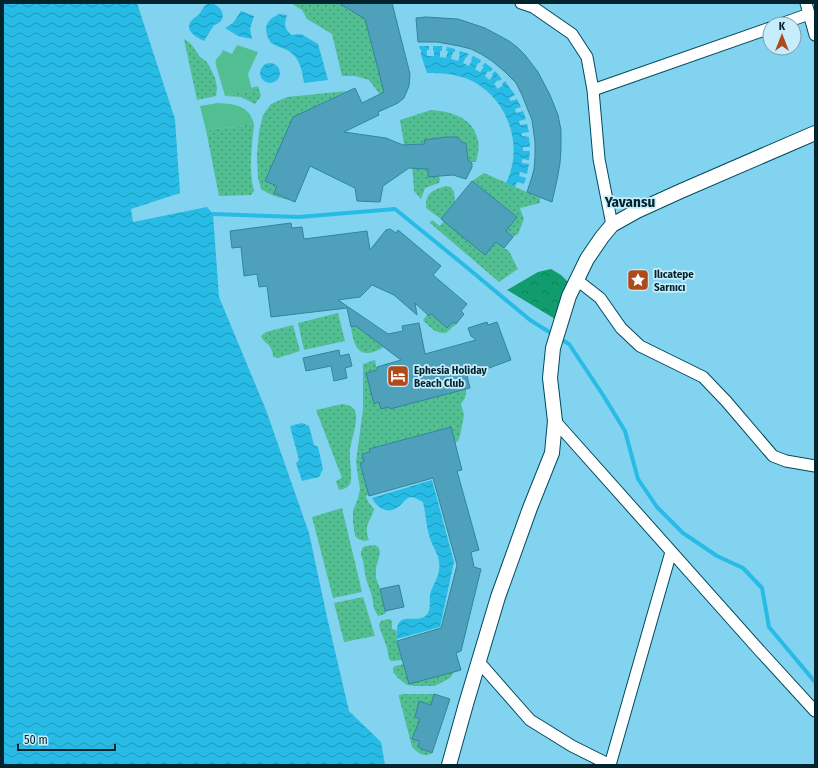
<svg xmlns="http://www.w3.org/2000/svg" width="818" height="768" font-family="'Fira Sans Condensed',sans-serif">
<defs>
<pattern id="grass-dots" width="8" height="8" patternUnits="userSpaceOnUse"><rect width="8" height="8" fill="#51bf91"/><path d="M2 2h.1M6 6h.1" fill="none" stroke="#419b77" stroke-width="1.8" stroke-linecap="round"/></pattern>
<pattern id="forest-crowns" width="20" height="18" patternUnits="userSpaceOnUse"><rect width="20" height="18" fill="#119c6d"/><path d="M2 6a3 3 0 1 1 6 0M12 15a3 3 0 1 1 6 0" fill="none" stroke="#0e7f5a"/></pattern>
<pattern id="water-waves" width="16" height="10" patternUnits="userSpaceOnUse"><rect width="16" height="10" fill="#27bbe5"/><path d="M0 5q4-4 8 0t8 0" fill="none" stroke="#1f98ba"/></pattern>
</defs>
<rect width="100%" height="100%" fill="#82d3ef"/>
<path fill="url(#grass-dots)" d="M291,3H339L365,19L381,79L391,82L382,97L369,80L355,76H342L332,34L307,19L302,10Z
M184,39L191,44L200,57L206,61L210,67L215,78L217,88L216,96L197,100Z
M258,86L261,96L255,104L241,97L225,96L252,90L251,88Z
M347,91L293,117L266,181L277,186L274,193L290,200C279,198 270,195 261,189L258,178L257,156L259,132L263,115L271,104L287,97Z
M431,110C449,111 472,117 477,137C480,145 478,154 476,162H471L468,160L466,143H462L461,139L458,137H446L424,140L425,144H412L415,168L428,169L440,178L439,183L425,188L421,199L414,191L412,164L406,156L400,120Z
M254,124C252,146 248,169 254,191L251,195L219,196L206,130Z
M484,173L540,198V203L520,208L524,219L518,234L513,237L506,231L517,217L472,181Z
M446,186L451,187L454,192L455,202L441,219L426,208C425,193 433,190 446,186Z
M432,220L440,226L444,221L496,242L504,248L509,251L518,269L499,282L430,223Z
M338,313L345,341L304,350L298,323Z
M428,314L429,316L431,314L447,328L453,322L456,324L446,333C435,334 430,327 423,320Z
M293,325L300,351L278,358L273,357C273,353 272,350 270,347C267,342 263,342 261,336L266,332Z
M356,326L384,347C360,361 354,349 351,327Z
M375,360L377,370L370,372L372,380L375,403L379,402L389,407L390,409L466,389V393L465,398L461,404L464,415L460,436L458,441L455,443L450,427L369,449L370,452L362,454L364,462L360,463L369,496L367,495L366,497L369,503L374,509C371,522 363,524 369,540L364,541L358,539L355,536L353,522V511L358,498L360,489L356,462L363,409V364Z
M342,404C348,405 352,405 355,411C359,422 351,439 350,450C349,459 353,478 350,484C348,488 343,489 339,490L336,481L342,478L316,410Z
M342,508L362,592L333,598L312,517Z
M375,545L379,548L380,553L376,568V578L380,589L385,611H387L385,614L378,616L374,609L372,596L366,579L363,561L361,555V552L363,547L366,546Z
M363,597L375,636L344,642L334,603Z
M388,619H390L392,621V629L396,630L397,641L403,660L391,661L389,659L387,648L380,629L379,624L381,621Z
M404,664L455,671L450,678L435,686H416L407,685L398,678L393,672V668L395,666Z
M403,694H434L431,705L419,701L415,717L426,721L422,731L416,729L412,738L419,741L418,747L432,753C424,758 418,753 412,747L399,697V695Z"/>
<path fill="url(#forest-crowns)" d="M551,269L561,275L568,282L555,319L507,290L538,272Z"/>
<path fill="#51bf91" d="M237,45L258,52L248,74L252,90L225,96L216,65C215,59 216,60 219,56C221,55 222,52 223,50L232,54Z
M218,103C235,104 249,105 254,124L206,130L200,106Z"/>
<path fill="url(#water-waves)" d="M3,3H137L175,119L180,193L131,209L133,222L207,207L213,214L219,297L266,410L309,533L327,617L349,711L381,742L385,765H3Z
M211,3C224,7 228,21 214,25L204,41C196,37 183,30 192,20C195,17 198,16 200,13C203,8 205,4 211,3Z
M241,11L254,16L250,29L252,39L238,36L225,28L233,23Z
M279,14L287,15C284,25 284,29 292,35L301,34L318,44L328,80L304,83C302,70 300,57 287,50C281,47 275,46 270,42C263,28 265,21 279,14Z
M419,46H429V50H427V56H434V51L433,50V46H442V51H440V57L446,58L448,51H446L447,47L455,49V52H453L451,59L458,61L460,55L459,54L460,51L469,54L467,57H466L463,63L469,66L472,60L471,59L473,56L481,60L480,63H478L475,69L480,72L484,67L482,66L485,63L493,69L490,72L488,71L485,76L489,80L493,76L492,74L495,71L502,79L499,81L498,80L494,84L498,89L503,85L502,84L505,81L515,95L509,98L511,101L517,99L521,107L515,109L516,113L523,111L526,119L519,121L520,125L527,124L529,132L522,133V136L529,137L530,147H523V151H530L529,160L522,159V163L529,164L527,174L520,172L519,176L526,178L524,184L517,182L515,187L506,183C524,148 509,101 474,82C460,74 443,73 427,73L421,55V50L420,49Z
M260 73a10 10 0 1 1 20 0a10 10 0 1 1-20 0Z
M302,423L309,426L314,445L318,447L323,469L319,477L302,481L296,463L299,460L290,426Z
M432,480L454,562L440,627L397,639C394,605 418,628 428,613C431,608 429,601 430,595C432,586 438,579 439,570C441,558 435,551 431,541C426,528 426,514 423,502C419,500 415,497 411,497C405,498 403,504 398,507C388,515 377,508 372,498Z"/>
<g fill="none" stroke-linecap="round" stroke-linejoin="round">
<path stroke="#27bbe5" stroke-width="4" d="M213,214L299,217L395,209L464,265L530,320L554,335
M559,338L569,344L603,395L625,431L638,479L657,507L683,533L717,556L743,568L762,588L769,627L815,682"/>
</g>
<path fill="#4fa0bb" stroke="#30849e" d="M339,3H392L410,74L409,86L406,93L404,98L398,103L378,112L379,115L344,132L386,138L403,145L425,144L424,140L446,137H458L463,143H466L468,160L472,163V167L466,179L453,175L428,177V169L409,168L383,186L380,202L357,201L355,188L310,166L295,202L274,193L277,186L265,181L293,117L355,88L362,103L384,92L365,19Z
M426,17L458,19L485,28L509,41L517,47L525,55L538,72L550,95L558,115L561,130V149L560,163L557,180L552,202L527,192L532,177L534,169L535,157V142L532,120L522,95L516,83L504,71L492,61L481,54L471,49L459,46L437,42H418L416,18Z
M472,181L517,217L506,231L513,237L504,248L496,242L485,255L441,219Z
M291,223L292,228L302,227L304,239L367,231L370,250L386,230L390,229L396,233L398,230L441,266L433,275L467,304L461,311L464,314L456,324L453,322L447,328L431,314L429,316L415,303L417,315L394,295L372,285L360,297L338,300L388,334L403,331L402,326L419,323L425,354L476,340L471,336L468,328L487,322L488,325L497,322L511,360L467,376L470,388L390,409L389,407L381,409L379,402L374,404L366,373L377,370V367L401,360L356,326L351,327L347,308L271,317L267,286L259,287L257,274L244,276L241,247L232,248L230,231Z
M339,350L340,356L349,354L352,366L345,368L347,378L334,381L331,366L306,371L303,358Z
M451,427L462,470L457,471L479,550L471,552L474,567L481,569L461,651L456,653L461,670L409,684L397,641L441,628L457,565L433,478L369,496L360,463L364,462L362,454L370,452L369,449Z
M399,585L404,607L385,611L380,589Z
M434,694L450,699L432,753L418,747L419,741L412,739L420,719L415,717L419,701L431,705Z"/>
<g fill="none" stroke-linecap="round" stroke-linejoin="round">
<g stroke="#004a5d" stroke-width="13">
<path id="minor" d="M521,3L533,7L572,34L587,57L593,90L599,159L612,225
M806,3L815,35
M781,24L809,14
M593,90L770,28
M577,280L600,298L621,328L640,346L703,377L726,401L773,456L786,461L815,466
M555,421L760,651L815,711
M479,662L530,720L572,746L610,765
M610,765L671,552"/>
</g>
<g stroke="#004a5d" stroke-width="16">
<path id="tertiary" d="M449,765L466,704L498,597L530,508L552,453L555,421L550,378L553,348L569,296L587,259L602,237L612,225L637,211L681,191L815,133"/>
</g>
<use href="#minor" stroke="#fff" stroke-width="11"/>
<use href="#tertiary" stroke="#fff" stroke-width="14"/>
</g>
<defs>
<g id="sight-square" transform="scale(1.15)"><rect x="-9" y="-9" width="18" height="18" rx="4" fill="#af4b1a" stroke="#c7edfc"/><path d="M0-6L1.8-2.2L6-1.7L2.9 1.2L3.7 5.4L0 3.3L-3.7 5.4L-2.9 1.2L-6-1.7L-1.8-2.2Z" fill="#fff"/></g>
<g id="hotel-square" transform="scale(1.15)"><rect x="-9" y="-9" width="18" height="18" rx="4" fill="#af4b1a" stroke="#c7edfc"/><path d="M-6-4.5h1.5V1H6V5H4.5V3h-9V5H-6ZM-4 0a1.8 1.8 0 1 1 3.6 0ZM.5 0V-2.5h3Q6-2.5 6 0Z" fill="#fff"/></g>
</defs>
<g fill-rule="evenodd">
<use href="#sight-square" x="638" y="280"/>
<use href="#hotel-square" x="398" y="376"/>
</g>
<g text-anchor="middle" stroke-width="3.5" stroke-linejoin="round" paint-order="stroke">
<g font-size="11" font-weight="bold" fill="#01242f" stroke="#c7edfc" text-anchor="start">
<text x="654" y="278">Ilıcatepe<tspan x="654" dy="13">Sarnıcı</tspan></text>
<text x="414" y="374">Ephesia Holiday<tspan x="414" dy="13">Beach Club</tspan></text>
</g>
<g font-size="15" font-weight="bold" fill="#01242f" stroke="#c7edfc">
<text x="630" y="207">Yavansu</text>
</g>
</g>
<rect width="818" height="768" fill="none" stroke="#01242f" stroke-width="8"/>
<g transform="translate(782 36)"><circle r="19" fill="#c7edfc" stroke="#789daa"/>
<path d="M0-3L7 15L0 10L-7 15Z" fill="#af4b1a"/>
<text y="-6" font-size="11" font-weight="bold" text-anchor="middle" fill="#01242f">K</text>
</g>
<path d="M18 744v6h97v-6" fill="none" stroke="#01242f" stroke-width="2"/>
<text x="24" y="744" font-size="12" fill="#01242f" stroke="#c7edfc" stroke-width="3" paint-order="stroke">50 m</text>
</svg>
